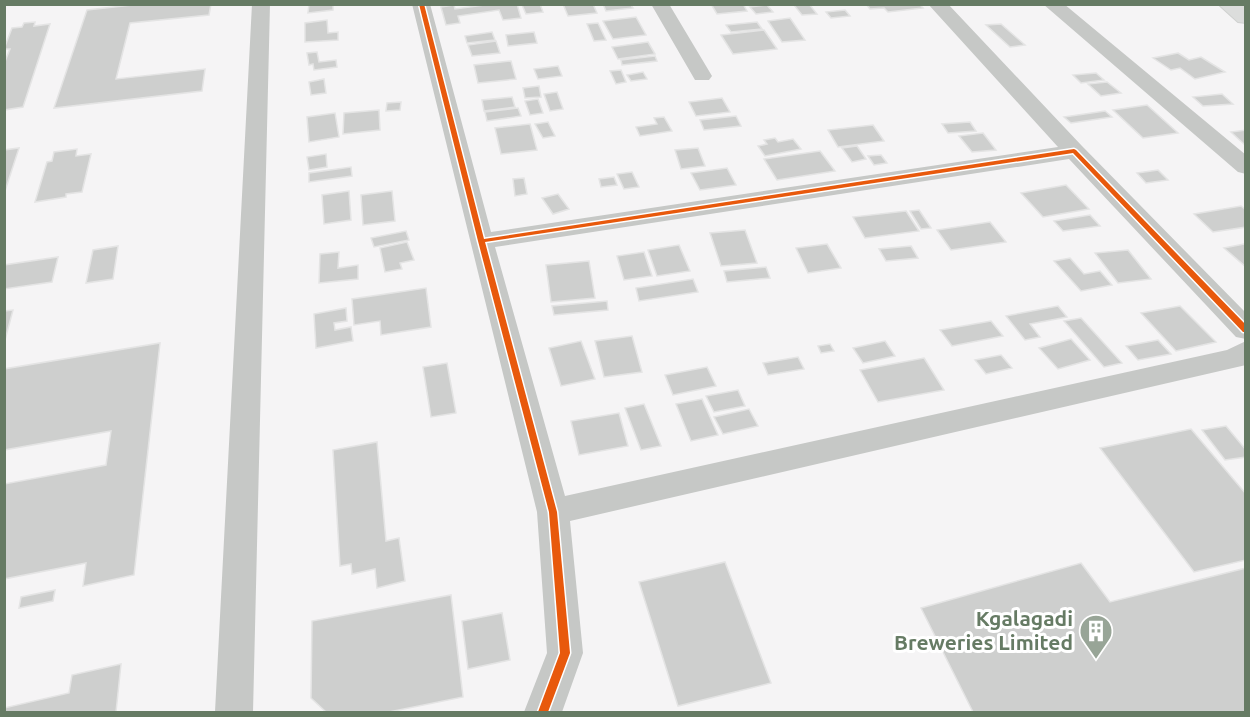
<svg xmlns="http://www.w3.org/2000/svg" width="1250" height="717" font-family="Ubuntu,sans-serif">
<rect width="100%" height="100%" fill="#f5f4f5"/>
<path fill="#cecfce" stroke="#e4e4e4" stroke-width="1.5" d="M141,4H211L209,15L130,23L116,79L205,69L202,91L54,108L87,10Z
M309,4H333V10L308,13Z
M492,4H517L521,18L503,20L499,10L458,16L460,23L446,25L441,7L454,5L455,9Z
M540,4L543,12L526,14L522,5Z
M563,4H593L597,13L568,16Z
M603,4H630L633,8L606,11Z
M711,4H743L747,11L717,14Z
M809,4L817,14L802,15L794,5Z
M866,4H919L923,8L888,12L884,8L870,9Z
M767,5L773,12L756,14L750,7Z
M845,10L850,16L831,18L826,12Z
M636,17L646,35L613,39L603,21Z
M790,18L805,40L782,42L768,21Z
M327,20L328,33L338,32V40L305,42V23Z
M35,22L34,26L50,24L23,107L4,110V64L10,49H4L12,28L22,27L24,23Z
M757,22L762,29L731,32L726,25Z
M598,23L606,40L594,41L587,24Z
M1001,24L1025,45L1010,47L986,25Z
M764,30L777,49L733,54L721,35Z
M492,32L495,40L467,43L465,36Z
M534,32L537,43L508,46L506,35Z
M496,41L500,53L472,56L468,45Z
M648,42L655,54L618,59L612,47Z
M317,52L319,62L336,60L337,67L314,70L313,64L309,65L307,53Z
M1178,53L1189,60L1201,57L1225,72L1195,79L1180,68L1171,70L1153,58Z
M655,56L657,61L622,65L621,60Z
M511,61L516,79L478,83L474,65Z
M558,66L562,76L538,79L534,69Z
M621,70L626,82L616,84L610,71Z
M643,72L647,79L631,81L627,75Z
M1096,73L1104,80L1081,83L1073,75Z
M324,79L326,93L311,95L309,82Z
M1107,82L1121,93L1101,96L1088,84Z
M539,86L541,97L525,98L523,88Z
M557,92L563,109L550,111L544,94Z
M1222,94L1233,104L1203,106L1193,97Z
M512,97L515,107L484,111L482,100Z
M722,98L730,112L696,116L689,102Z
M538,99L543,113L530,115L525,101Z
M401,102L400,110L386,111L387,103Z
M1147,105L1178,133L1143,138L1113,110Z
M518,108L521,116L487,121L485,112Z
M379,110L380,130L343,134L344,113Z
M1105,111L1112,117L1071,123L1064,117Z
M335,113L339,137L309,142L307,117Z
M736,116L741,126L704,130L700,120Z
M664,117L672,131L640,136L636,127L657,124L654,118Z
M548,122L555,136L543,138L535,124Z
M970,122L976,131L948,133L942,124Z
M530,124L537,150L501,154L495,128Z
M873,125L884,141L838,147L828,130Z
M1246,130L1245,145L1231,132Z
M983,133L996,150L972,152L959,136Z
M775,138L778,142L793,139L801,149L765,156L758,146L767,144L764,140Z
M857,146L866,159L852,162L842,148Z
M19,148L4,194V150Z
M698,148L705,166L681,169L675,150Z
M77,149L76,156L91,154L82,192L66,194V197L35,202L47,162L52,161L54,152Z
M820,151L835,171L777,180L764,159Z
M326,154L327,167L309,170L307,157Z
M881,155L887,163L874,165L868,156Z
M351,167L352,176L309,182V173Z
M727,168L736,185L700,190L691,173Z
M1158,170L1168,180L1146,183L1137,173Z
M632,172L639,187L624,189L617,174Z
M614,177L617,185L601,187L599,179Z
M524,178L527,194L515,196L513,179Z
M1066,185L1089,209L1043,217L1021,193Z
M349,191L351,220L324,224L322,195Z
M392,191L395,221L363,225L361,195Z
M558,194L569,209L553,214L542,198Z
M1241,206L1246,210V227L1213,232L1194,214Z
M919,210L931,228L921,229L910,211Z
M906,211L919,231L865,238L853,217Z
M1090,215L1100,226L1063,231L1054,221Z
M990,222L1006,242L951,250L937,230Z
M745,230L757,263L721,266L710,233Z
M406,231L409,240L374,247L371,238Z
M407,242L414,260L400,263L402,269L385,272L380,248Z
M827,244L841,268L808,273L796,248Z
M1244,244L1246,245V267L1224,248Z
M679,245L690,271L657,276L648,250Z
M118,246L113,279L86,283L93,250Z
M911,246L918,258L886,261L879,249Z
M1128,250L1151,279L1118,283L1095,253Z
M339,252L338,268L358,265V279L319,283L320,254Z
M644,252L652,276L624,280L617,256Z
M58,257L52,282L4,289V265Z
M1070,258L1084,274L1100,271L1112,285L1081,291L1054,261Z
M589,261L595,298L551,302L546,265Z
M766,267L770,278L727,282L724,271Z
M693,279L698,292L639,301L636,288Z
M426,288L431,327L381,335L380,321L354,325L352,299Z
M607,301L608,310L554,315L552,306Z
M1058,306L1067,317L1030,324L1040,337L1025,340L1006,316Z
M1180,306L1216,342L1176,351L1141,313Z
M346,308L347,321L334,323L335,330L351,327L353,341L316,348L314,314Z
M13,310L5,340H4V311Z
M1081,318L1122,363L1104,367L1064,321Z
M991,321L1003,336L952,346L940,330Z
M632,336L642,372L604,377L595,341Z
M1071,339L1090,360L1058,369L1039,348Z
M1158,340L1171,354L1138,360L1126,346Z
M581,341L595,379L561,386L549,348Z
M885,341L895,356L863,363L853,348Z
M160,343L134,575L83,586L86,563L4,579V484L106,465L111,431L4,450V369Z
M830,344L834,351L821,353L818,346Z
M1001,355L1012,368L986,374L975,360Z
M798,357L804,369L768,375L763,363Z
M924,358L944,390L878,402L860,370Z
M447,363L456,413L431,417L423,367Z
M707,367L716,386L673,395L665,375Z
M738,390L745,406L714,412L706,396Z
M702,399L718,435L691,441L676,404Z
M644,404L661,446L641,450L625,408Z
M749,409L758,426L723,434L714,417Z
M619,413L628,446L579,455L571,421Z
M1226,426L1246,450V457L1225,460L1202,430Z
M1191,429L1246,494V560L1194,572L1100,448Z
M377,442L386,541L399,538L405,581L377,588L375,569L352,574L351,564L340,566L333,450Z
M725,562L771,683L678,706L639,582Z
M1081,563L1110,602L1246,568V712H973L921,608Z
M55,590L53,601L19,608L21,597Z
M451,595L463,697L389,712H326L311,698L312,621Z
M502,613L510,660L468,669L462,621Z
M121,664L116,712H4V708L69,693L72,675Z"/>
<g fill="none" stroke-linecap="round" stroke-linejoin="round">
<g stroke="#d0d1d0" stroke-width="2">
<path id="primary" d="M1218,4H1243L1246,7V23L1238,22Z"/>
</g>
<path fill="#c6c8c6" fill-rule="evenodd" d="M252,4H270L253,712H215Z
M412,4H430L491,232L1058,147L928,4H948L1082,146L1246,313V339L1236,337L1069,159L495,247L565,496L1227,350L1246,341V365L570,521L583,653L562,712H524L547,653L537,512Z
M651,4H669L712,76L709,80H695Z
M1043,4H1064L1246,155V174L1238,172Z"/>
<use href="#primary" fill="#dcdddc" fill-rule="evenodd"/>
<g stroke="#fff" stroke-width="3">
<path id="cycleway" d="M419,4H424L484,239L1074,149L1076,150L1246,325V332H1243L1073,153L485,242L557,512L570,653L548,712H538L560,653L549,512L478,241Z"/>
</g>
<use href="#cycleway" fill="#e8590c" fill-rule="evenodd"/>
</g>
<defs>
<g id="building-pin" transform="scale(1.725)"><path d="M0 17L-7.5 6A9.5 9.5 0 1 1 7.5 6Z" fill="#98a597" stroke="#fff"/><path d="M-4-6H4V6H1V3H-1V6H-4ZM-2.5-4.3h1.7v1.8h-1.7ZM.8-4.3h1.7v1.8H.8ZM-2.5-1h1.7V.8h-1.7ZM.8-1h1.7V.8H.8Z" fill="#fff"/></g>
</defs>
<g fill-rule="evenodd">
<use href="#building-pin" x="1096" y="631"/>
</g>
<g text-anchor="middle" stroke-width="6" stroke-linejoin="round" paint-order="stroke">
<g font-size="21" font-weight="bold" fill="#667b64" stroke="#fff" text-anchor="end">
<text x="1073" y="626">Kgalagadi<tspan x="1073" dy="24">Breweries Limited</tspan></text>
</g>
</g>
<rect width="1250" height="717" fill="none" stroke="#667b64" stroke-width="12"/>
</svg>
